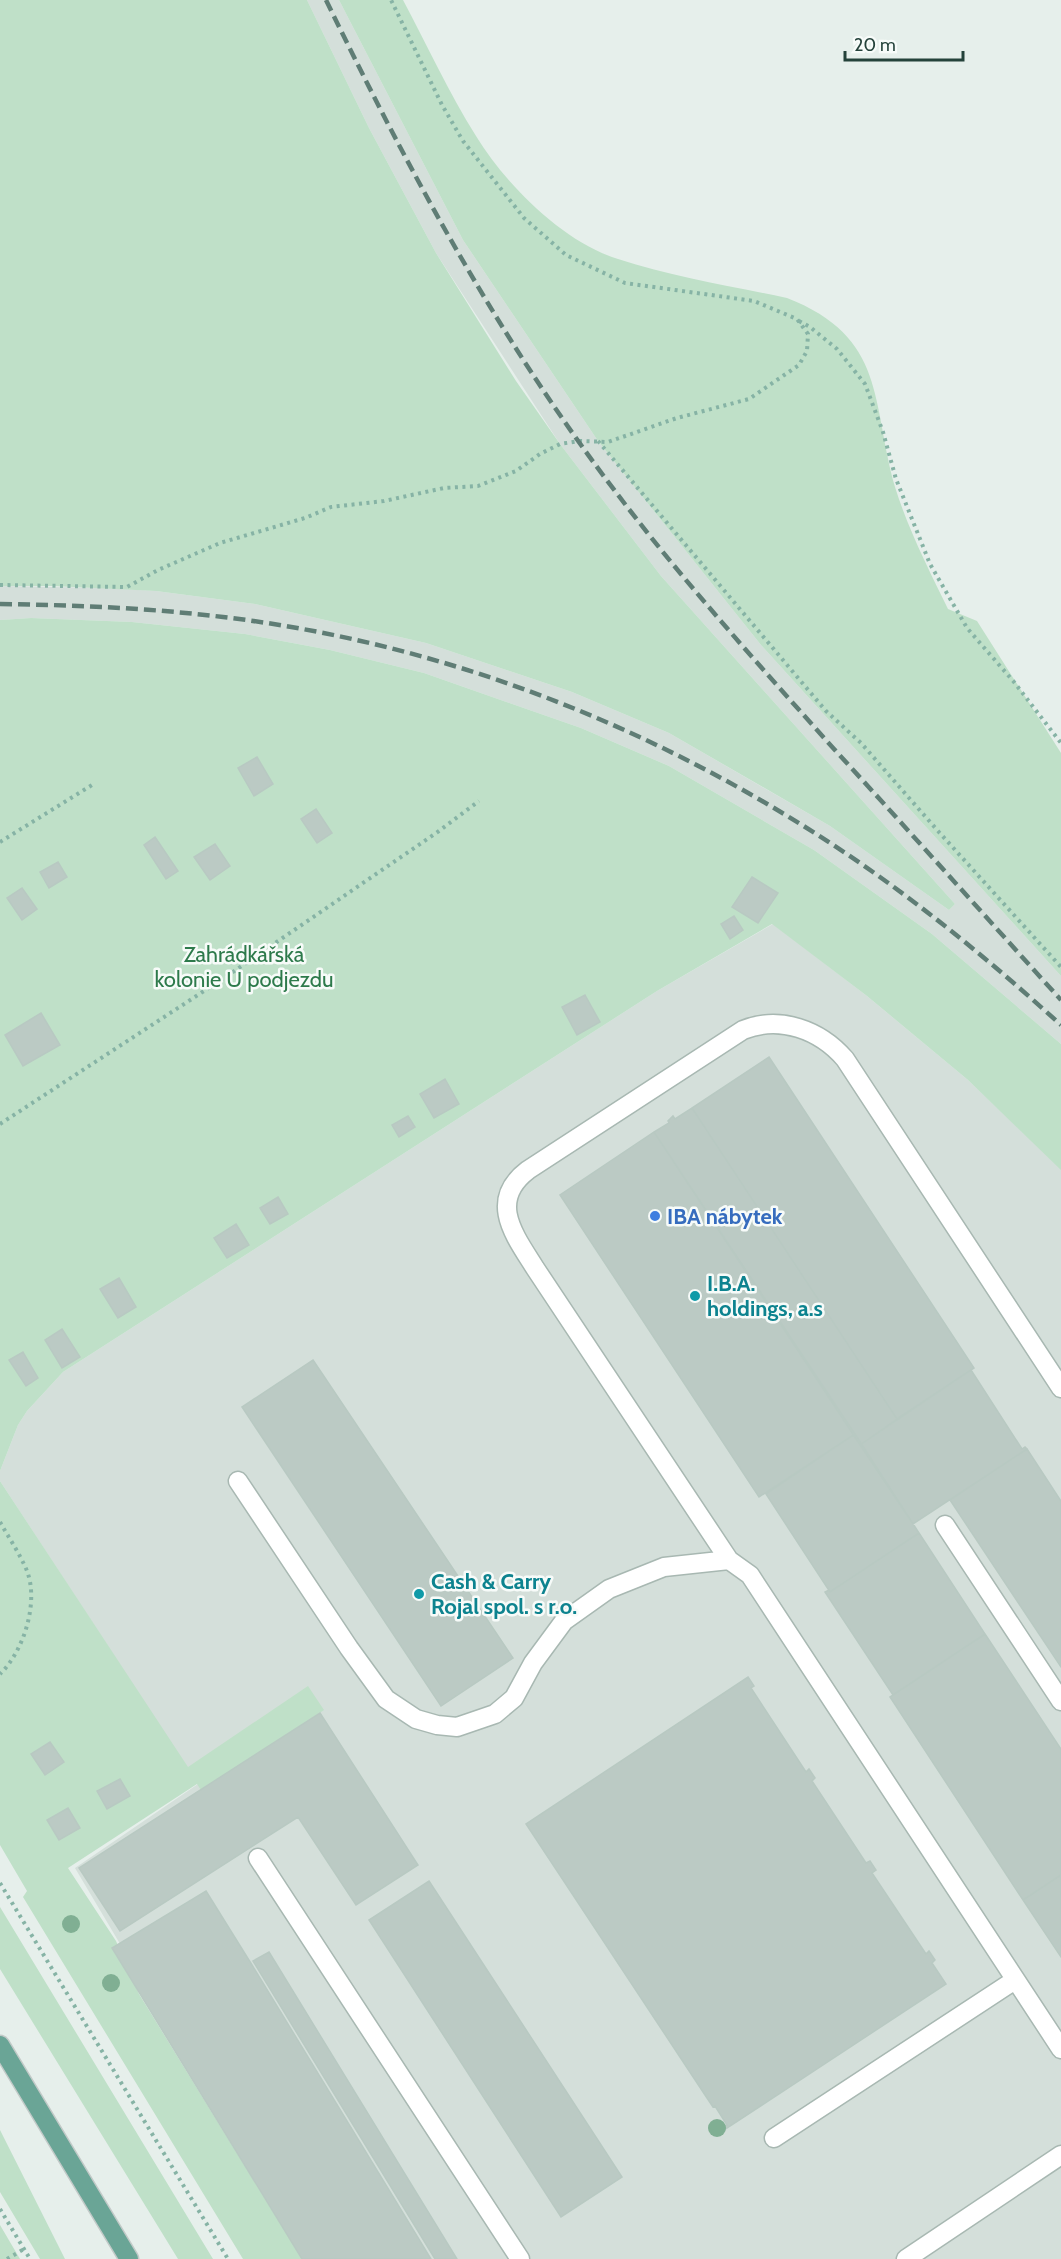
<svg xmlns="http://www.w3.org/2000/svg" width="1061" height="2259" font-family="Cabin,sans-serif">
<rect width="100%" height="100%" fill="#e6efeb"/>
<path fill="#d4dfda" d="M307,0H339L463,240L598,441L761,645L1061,976V1044L932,934L814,850L669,766L581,728L424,673L330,650L245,634L132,622L31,618L0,620V586L102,588L156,591L255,604L426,643L572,692L669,733L830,826L949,910L955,904L661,576L560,444L436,253L369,128Z
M773,924L867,996L968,1080L1061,1169V2259H307L75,1868L198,1784L0,1481V1471L18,1425L27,1411L63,1372L657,991Z"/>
<path fill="#bfe0c8" d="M0,0H307L369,128L436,253L516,381L560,444L661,576L955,904L949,910L830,826L761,786L669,733L572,692L426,643L255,604L156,591L53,586H0Z
M339,0H403C427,45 449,93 476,136C506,185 563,242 618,259C673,277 731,286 787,298C887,337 871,402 895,487C908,529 929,570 948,609L977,621L1061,753V976L761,645L598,441L463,240Z
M31,618L132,622L245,634L330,650L424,673L581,728L669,766L814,850L932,934L1061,1044V1170L968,1080L867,996L772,924L657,991L63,1372L27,1411L18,1425L0,1471V620Z
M0,1481L188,1767L308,1686L324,1710L201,1790L197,1784L68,1868L116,1941L139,1994L302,2259H243L23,1897L27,1891L0,1845Z
M0,1907L213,2259H178L0,1969Z
M0,2130L65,2259H40L0,2192Z
M0,2225L20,2259H0Z"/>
<path fill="#bbcac4" stroke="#b8c9c2" stroke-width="1.5" d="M257,757L273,784L254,796L238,768Z
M316,809L332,833L317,843L301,819Z
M155,837L178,871L166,879L144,845Z
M215,844L230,866L210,880L194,857Z
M58,862L67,877L49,888L40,872Z
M752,877L778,893L758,923L732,907Z
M22,888L37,909L22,920L7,898Z
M734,916L743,930L730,939L721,924Z
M585,995L600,1022L577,1035L562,1007Z
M41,1013L60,1045L23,1066L5,1035Z
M769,1057L974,1368L897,1419L692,1108Z
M445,1079L459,1104L434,1118L420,1094Z
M692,1108L897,1419L860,1445L654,1132L669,1123L668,1121L673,1116L675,1119Z
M408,1116L415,1127L399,1137L392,1125Z
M654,1132L855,1434L759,1497L560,1195Z
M278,1197L288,1214L270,1224L260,1208Z
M236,1224L249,1245L227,1258L214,1238Z
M119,1278L136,1307L118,1318L100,1289Z
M62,1329L80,1357L62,1368L45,1340Z
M23,1352L38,1378L26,1386L9,1360Z
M313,1360L513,1658L441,1706L242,1407Z
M971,1370L1022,1449L1025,1447L1027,1449L913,1524L860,1445Z
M855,1434L919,1533L830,1592L766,1494Z
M1027,1449L1061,1501V1667L950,1500Z
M919,1533L985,1634L893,1695L825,1592L829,1590L830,1592Z
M985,1634L1061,1749V1875L1023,1900L890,1697Z
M748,1677L754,1686L751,1688L806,1772L809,1769L815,1778L812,1781L866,1863L870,1861L876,1870L872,1873L926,1954L929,1951L935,1960L932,1963L946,1984L718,2134L717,2132L727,2125L715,2106L713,2107L707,2098L526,1824Z
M320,1713L418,1865L356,1905L298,1817L120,1931L79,1868Z
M50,1742L64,1762L45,1775L31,1754Z
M120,1779L130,1796L107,1809L97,1791Z
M68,1808L80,1828L59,1840L47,1820Z
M1061,1875V1957L1023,1900Z
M429,1881L622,2177L561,2217L369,1920Z
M206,1891L252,1965L431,2259H302L112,1948Z
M269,1952L457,2259H435L253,1961Z"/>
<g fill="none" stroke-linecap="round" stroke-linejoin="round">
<g stroke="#a8b8b2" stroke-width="21">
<path id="lane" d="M1061,1388L845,1059C820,1030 780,1015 743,1030L528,1170C487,1201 515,1236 535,1268L729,1560L750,1575L1061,2049
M238,1481L349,1648L386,1699L416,1719L437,1725L457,1727L495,1714L514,1698L533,1663L564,1621L609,1589L664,1567L729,1560
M945,1525L1061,1701
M258,1858L520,2259
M774,2138L1015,1980
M906,2259L1061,2155"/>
</g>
<g stroke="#c2cac8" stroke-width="21">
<path id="primary" d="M0,2045L129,2259"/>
</g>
<path stroke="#86b3a5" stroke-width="4" stroke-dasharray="3 4.5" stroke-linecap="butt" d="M799,321L810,327L837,349L865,384L883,432L896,479L930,564L967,628L1014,682L1061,743
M598,441L826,711L861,743L938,831L1061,967
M0,585L127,587L158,570L220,543L305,518L331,507L384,501L444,488L478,486L516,471L540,454L560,444L579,441L608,442L677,418L749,399L799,365L807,351L808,334L797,319L754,301L625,283L566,255L524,218L463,141L442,105L391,0
M0,842L92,785
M0,1124L227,976L439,831L479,801
M0,1522C9,1538 20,1554 27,1571C39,1602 24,1651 0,1674
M0,1883L228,2259
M0,2209L30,2259
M7,2259L24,2249"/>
<use href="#lane" stroke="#fff" stroke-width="18"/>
<use href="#primary" stroke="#6aa596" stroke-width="18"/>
<path stroke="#5f7d75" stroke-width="4.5" stroke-dasharray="12 6" stroke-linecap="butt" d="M326,0C409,171 499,339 615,491C683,581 759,665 834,749C910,832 985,916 1061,1000
M0,604C75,605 149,608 223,617C451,644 671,733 860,863C931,912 997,967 1061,1025"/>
</g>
<g fill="#80af93">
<circle cx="71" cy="1924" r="9"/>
<circle cx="111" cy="1983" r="9"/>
<circle cx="717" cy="2128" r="9"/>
</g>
<circle fill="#3f7fe0" stroke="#f7fbf9" stroke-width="2" cx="655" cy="1216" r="6"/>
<g fill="#0f9aa8" stroke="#f7fbf9" stroke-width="2">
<circle cx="695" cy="1296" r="6"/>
<circle cx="419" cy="1594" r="6"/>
</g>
<g text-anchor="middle" stroke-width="5" stroke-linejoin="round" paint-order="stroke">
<g font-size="22" fill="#2d7a4b" stroke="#f7fbf9">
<text x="244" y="962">Zahrádkářská<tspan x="244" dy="25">kolonie U podjezdu</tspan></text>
</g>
<g font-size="22" font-weight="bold" fill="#366cbe" stroke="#f7fbf9" text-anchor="start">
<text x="667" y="1224">IBA nábytek</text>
</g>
<g font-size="22" font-weight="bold" fill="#0d838f" stroke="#f7fbf9" text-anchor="start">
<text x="707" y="1291">I.B.A.<tspan x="707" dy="25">holdings, a.s</tspan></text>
<text x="431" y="1589">Cash &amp; Carry<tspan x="431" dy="25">Rojal spol. s r.o.</tspan></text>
</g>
</g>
<path d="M845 51v9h118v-9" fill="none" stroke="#24423a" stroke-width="3"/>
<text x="854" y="51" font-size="18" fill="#24423a" stroke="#f7fbf9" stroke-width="4.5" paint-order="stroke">20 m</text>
</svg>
